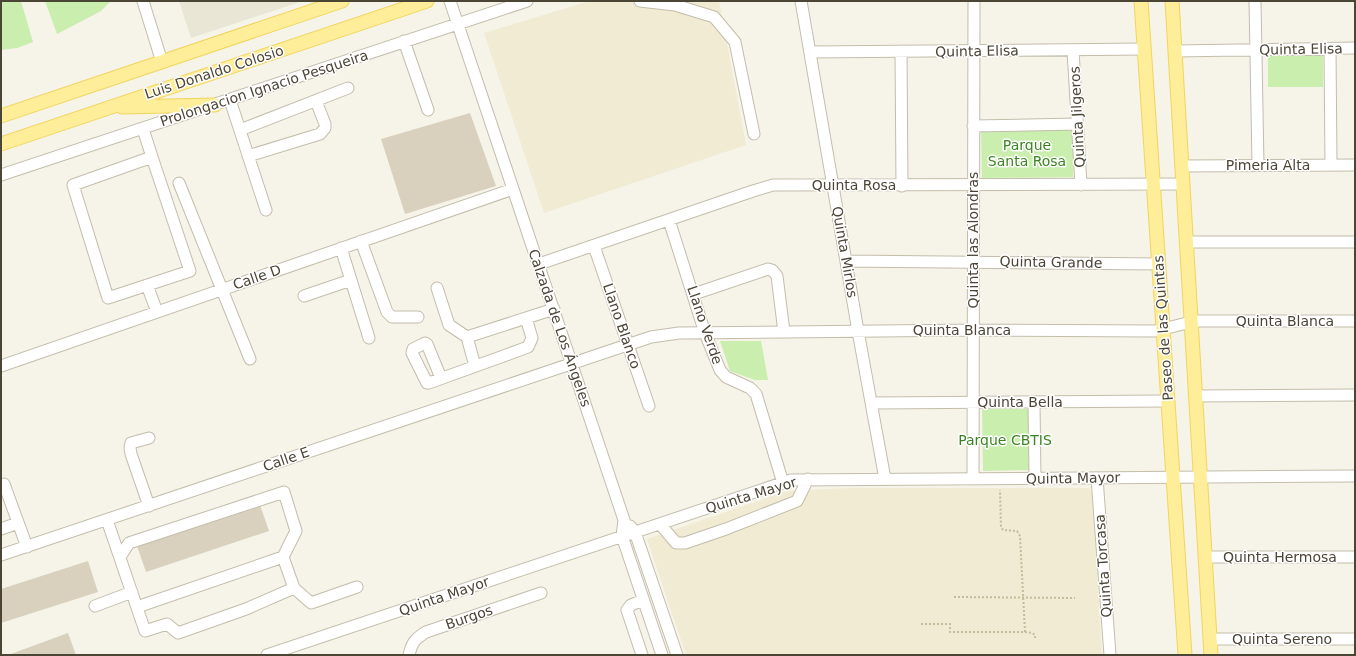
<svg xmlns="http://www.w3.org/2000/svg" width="1356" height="656" font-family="'DejaVu Sans',sans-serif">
<rect width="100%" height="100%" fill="#f6f3e9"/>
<path fill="#eae6d6" d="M179,1H303L191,38Z"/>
<path fill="#f0ebd2" d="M590,1H719L746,145L544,213L484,33Z
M850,488H1089L1092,493L1102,655H686L647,539L787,491Z"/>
<path fill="#caeeae" d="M1,1H21L33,42L17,48L1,50Z
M45,1H111L101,11L57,34Z
M1268,56H1323V87H1268Z
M1073,128V177L982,178L981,129Z
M720,341H761L768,380H755L730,371Z
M982,409H1028L1029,470L983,471Z"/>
<path fill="#d9d1bd" d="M470,113L496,186L405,214L381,139Z
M260,505L269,531L146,572L137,546Z
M88,561L98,592L1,623V589Z
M68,633L76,655H8Z"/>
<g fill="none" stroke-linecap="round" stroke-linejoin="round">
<g stroke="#c3bdaa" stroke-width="13">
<path id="minor" d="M143,1L162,62
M450,1L624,520L622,536L662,655
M640,1L675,5L714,17L735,42L754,134
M801,1L858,331L885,479
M1255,1L1258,165
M404,41L428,110
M1330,49L1331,165
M1073,50L1081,185
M901,51L902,186
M1175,51L1355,48
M810,52L1144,49
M230,100L266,210
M973,126L1077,124
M143,129L152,157
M240,130L348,88
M248,156L320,134L325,128V124L316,101
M152,157L190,271L108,298L73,185Z
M1182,166L1355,165
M1,175L527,1
M179,183L250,359
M669,220L705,333L720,370L726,377L750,388L756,394L783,483
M361,241L387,312L392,317H418
M1186,242H1355
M594,246L649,406
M341,248L369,338
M847,261L1159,264
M539,264L753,191L773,185L1183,184
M147,285L157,312
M437,288L449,325L467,337L554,309
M694,294L768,269L772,270L777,276L784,332
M304,296L351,280
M467,337L475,366
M1,366L513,189
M441,378L427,344L425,343L413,349L412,353L427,383H429L528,347L532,338L526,318
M1195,396L1355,395
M1034,402L1035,478
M871,403L1168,401
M973,478L974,1
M1097,478L1110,655
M1,485L4,484L27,547
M149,506L131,454L130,448L131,443L149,438
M107,520L145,631L167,624L178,633L246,609L294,588
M660,524L676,543H685L726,529L797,501L808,479
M630,526L635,532L677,655
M1,529L18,523
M1,555L651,337L679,333L973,330L1155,331L1195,321H1355
M120,557L129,543L284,492L296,531L283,557
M1205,557H1355
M95,606L132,592
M137,607L283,557L294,588L311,603L357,587
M1210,639H1355
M267,655L791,480L1355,476
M409,655C412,642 415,639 426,632L541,593
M642,655L627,610L631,605L643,600"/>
</g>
<g stroke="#f0d55d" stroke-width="15">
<path id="major" d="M1141,1L1185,655
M1172,1L1211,655
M122,107L215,105
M1,116L342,1
M1,144L427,1"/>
</g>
<path stroke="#c6bb9a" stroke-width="2" stroke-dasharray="2 2" stroke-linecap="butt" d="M954,597L1075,598
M921,624H950V632H1025L1020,536L1017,531L1003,530L1001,527L1000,490
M1025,632L1032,633L1035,635V638"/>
<use href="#minor" stroke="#fff" stroke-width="11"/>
<use href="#major" stroke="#fe9" stroke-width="13"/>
</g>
<g text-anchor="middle" stroke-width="3" stroke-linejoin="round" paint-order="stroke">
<g font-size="14" fill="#4b4536" stroke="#fff">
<text transform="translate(1301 49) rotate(-1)" y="5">Quinta Elisa</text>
<text transform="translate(977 51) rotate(-1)" y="5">Quinta Elisa</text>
<text transform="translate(214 72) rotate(-18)" y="5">Luis Donaldo Colosio</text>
<text transform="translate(264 88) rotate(-18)" y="5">Prolongacion Ignacio Pesqueira</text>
<text transform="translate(1077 117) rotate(-93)" y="5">Quinta Jilgeros</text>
<text x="1268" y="170">Pimeria Alta</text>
<text x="854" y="190">Quinta Rosa</text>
<text transform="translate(973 240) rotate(-90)" y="5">Quinta las Alondras</text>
<text transform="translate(845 252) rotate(80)" y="5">Quinta Mirlos</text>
<text transform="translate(1051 262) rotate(1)" y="5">Quinta Grande</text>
<text transform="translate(257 277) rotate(-19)" y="5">Calle D</text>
<text x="1285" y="326">Quinta Blanca</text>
<text transform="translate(705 325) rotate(71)" y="5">Llano Verde</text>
<text transform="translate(622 326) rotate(71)" y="5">Llano Blanco</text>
<text transform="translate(560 328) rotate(71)" y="5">Calzada de Los Ángeles</text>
<text transform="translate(1163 328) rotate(-94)" y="5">Paseo de las Quintas</text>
<text x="962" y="335">Quinta Blanca</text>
<text x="1020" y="407">Quinta Bella</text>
<text transform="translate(286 459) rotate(-19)" y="5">Calle E</text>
<text transform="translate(1073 478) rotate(-1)" y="5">Quinta Mayor</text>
<text transform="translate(751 495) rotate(-17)" y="5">Quinta Mayor</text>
<text x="1280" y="562">Quinta Hermosa</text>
<text transform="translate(1103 566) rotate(-94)" y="5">Quinta Torcasa</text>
<text transform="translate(444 596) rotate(-19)" y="5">Quinta Mayor</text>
<text transform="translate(469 617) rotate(-19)" y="5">Burgos</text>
<text x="1282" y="644">Quinta Sereno</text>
</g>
<g font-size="14" fill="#3c8422" stroke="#fff">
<text x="1027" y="150">Parque<tspan x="1027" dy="16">Santa Rosa</tspan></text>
<text x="1005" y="445">Parque CBTIS</text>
</g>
</g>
<rect width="1356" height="656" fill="none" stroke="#4b4536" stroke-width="4"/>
</svg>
